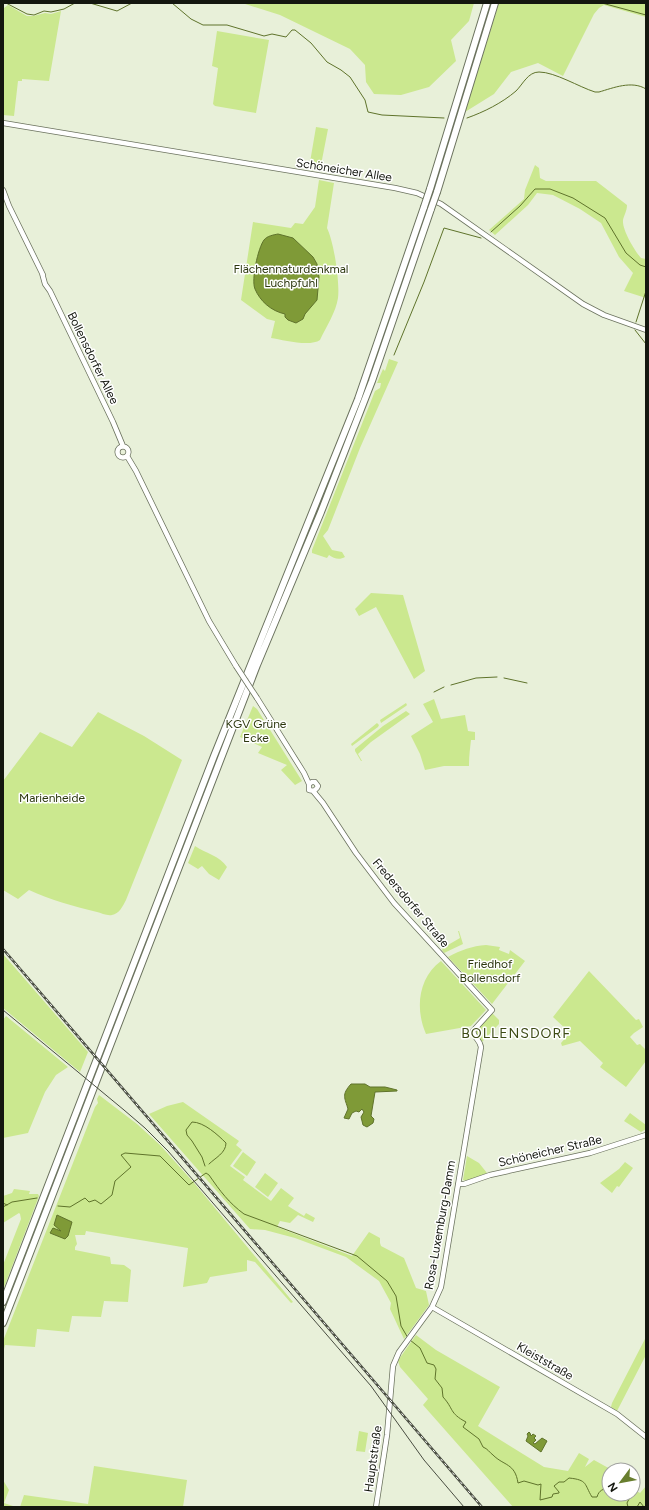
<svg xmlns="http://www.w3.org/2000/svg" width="649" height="1510" font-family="Figtree,sans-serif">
<rect width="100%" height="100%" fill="#e8f0d9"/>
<path fill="#cbe88f" d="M242,3H474L469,21L451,40L456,61L429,87L401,95L374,94L366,82L365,65L350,49L280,15Z
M499,3H646V17L604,5L599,8L594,14L563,76L538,63L511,72L494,94L465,112Z
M8,5L27,16H33L45,13L51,14L61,11L49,81L22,79V81H18L14,116L3,115V14L4,8Z
M217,31L269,40L256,113L215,106L213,104L218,68L212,66Z
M316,127L328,129L320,170L309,168Z
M535,165L539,168L540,178L546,181H596L627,205C627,211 624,215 623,220C622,230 635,251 641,258L646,259V298L624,291L633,273L619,257L601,223L580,209L553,195L537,193L528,205L495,235L489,230L524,199L525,190Z
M319,180L334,183L327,228C334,242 340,283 338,298C336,312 326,327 320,340C310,347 283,340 271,338L275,321L267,319L241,300L253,222L291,228L295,223L303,224L315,207Z
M389,359L398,362L360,448L328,530L323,536L332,550L342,552L345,557C340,560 334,559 329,555L327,558L312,553V550L375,391L380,388L381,383H377L383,369L385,371Z
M371,593L403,595L425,671L414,679L376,607L359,616L355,609Z
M434,699L441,719L465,715L468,731L475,732V740H471C470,749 469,756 469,766H444L425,770L420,754L411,736L433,722L423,704Z
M406,703L407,705L406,706L381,723L380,720Z
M253,706L257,709L302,781L295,785L281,770L287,765L258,753L262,747L240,737Z
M406,711L410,714L371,742L358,754L362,761H361L355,751V749L383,726Z
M98,712L144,736L182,760L126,900C123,906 119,914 112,915C107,916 101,913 97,912C73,906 50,900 29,890L18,899L3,890V781L40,732L72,747Z
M377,723L379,725L378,727L352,746L351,744Z
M195,846C205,853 220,856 227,867L219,880L209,874L202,866L198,869L188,863Z
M458,931H459L463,944L444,953L442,950L443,948L441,949L460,938Z
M486,945L500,947L499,950L509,954L510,950L525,961L492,1004L448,957C461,950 472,946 486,945Z
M3,954L88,1052L80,1072L3,1008Z
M441,961L486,1010L471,1026L426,1034C415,1009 418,978 441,961Z
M589,971L636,1020L639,1019L643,1027L634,1033L630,1037L637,1045L640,1044L646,1050V1061L626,1087L600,1067L603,1063L580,1041L562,1046L561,1043L570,1033L553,1017Z
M490,1014H493L499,1020V1024L482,1042L475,1034V1030Z
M6,1016L68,1067L56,1075L45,1092L28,1133L3,1138V1020Z
M99,1095L137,1124L160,1145L195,1184L293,1302L291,1303L255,1262L247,1260V1271L210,1277L207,1283L183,1287L188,1248L86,1231L85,1235H75L77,1244L75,1247V1250L110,1257L111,1264L124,1265L131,1270L128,1302L104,1301L101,1317L72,1316L69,1332L37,1329L35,1347L5,1345L3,1353V1341L95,1107L98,1103L97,1099Z
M183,1102L239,1141L236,1145L242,1150L230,1166L245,1177L243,1180L271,1201L281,1188L294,1198L288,1206L304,1216L306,1213L315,1218L313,1222L298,1215L290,1223L280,1221L277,1227L352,1256L369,1232L380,1238V1243L381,1246L404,1258L416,1288L426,1291L429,1305L404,1339L390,1309L391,1303L379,1281L346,1257L295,1238L265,1230L250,1229L149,1114L167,1106Z
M630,1113L646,1125V1129L641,1132L624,1121Z
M243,1152L256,1162L247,1176L233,1166Z
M467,1156L479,1163L487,1173L468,1181L463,1180Z
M625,1162L633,1168L619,1187L617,1186L612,1193L600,1183L619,1169Z
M265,1173L278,1183L268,1197L255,1187Z
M14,1189L30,1191L29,1194H38L39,1196L3,1290V1265L21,1219L20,1214L19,1213L3,1223V1196L12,1193Z
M416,1335L436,1350L500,1387L478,1426L544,1467L568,1471L579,1453L589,1459L585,1467L594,1460L612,1470H609V1494H633V1489L640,1493L646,1486V1507H513L423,1405L428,1399L400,1367L398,1361L399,1359Z
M646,1337V1355L617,1411L611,1407L612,1403Z
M359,1431L368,1433L365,1452L356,1451Z
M94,1466L187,1480L183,1507H20L24,1495L88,1504Z
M3,1480L9,1490L4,1503L16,1507H3Z"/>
<path fill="#7f9a37" stroke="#5f732b" d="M278,234L293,238L313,257L317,264L319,277L317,300L305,314L303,319L296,323L288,320L285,317V314C271,311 260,301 255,289C251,280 258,248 264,240C267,236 273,235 278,234Z
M351,1084H365L370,1087H385L397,1090V1091L375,1092L371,1116L374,1119L373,1123L367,1127L363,1125L361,1117L364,1112L362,1109L359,1112L356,1111L352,1113L349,1119L344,1118L348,1109C345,1098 341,1095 351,1084Z
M57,1215L72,1222L68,1236L65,1239L50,1233L53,1228L61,1231L54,1225Z
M529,1432L530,1433L531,1436L533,1434L536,1436L534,1438L536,1440L533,1443L535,1444L542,1438L547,1441L541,1452L526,1441L528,1436L527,1434Z"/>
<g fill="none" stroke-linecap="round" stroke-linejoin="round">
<path stroke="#5f732b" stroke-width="1" d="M6,3L27,14L34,15L44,11L51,12L64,9L75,3
M90,3L117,11L132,3
M172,3L191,19L203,25H227L264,36L272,34L286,37L292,30H295L311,43L327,62L341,70L350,77L365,100L368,112L382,115L444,118
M602,3L646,15
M467,118C484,112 502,103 516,91C523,84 528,72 539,72C555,72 579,87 595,92H599C613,88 632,80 646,89
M491,232L520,206L535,189H550L573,198L605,218L626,253L640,265L646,267
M636,322L646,291
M635,330L646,344
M394,355L424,282L444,228L481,238
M504,678L527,683
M451,685L476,678L497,677
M434,692L444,687
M205,1166L202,1157L192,1141L187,1135L186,1130L192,1122C204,1122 218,1135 226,1143C226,1153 215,1158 209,1164
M3,1203L7,1205
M58,1206L70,1207L85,1198L89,1202L95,1200L101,1204L112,1195L115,1181L131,1167L121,1155L125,1153L160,1156L189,1185L206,1173L209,1175C220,1191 229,1203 244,1214L357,1256L387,1281L396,1296L401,1326L408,1338
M3,1207L12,1202L37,1198
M410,1340L420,1348L427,1363L434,1365L436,1369L435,1379L442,1388L443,1397C454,1409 449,1413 466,1422L463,1427L479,1439L483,1447C488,1449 489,1452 493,1455C504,1466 515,1463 518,1483L524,1481L538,1485L541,1484L540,1500L552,1497L553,1494L559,1493V1492L554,1486L559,1482H564L569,1478C588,1480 584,1484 592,1497H597C599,1490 603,1489 609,1488
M622,1494L624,1496H628L629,1499L627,1503L628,1507
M637,1507L640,1502L644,1507"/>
<g stroke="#6b725e" stroke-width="6">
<path id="secondary" d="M3,123L395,188L417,193L441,204L583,304L604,315L646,330
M3,190L9,206L43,275
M42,273L45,284L50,291L113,422L123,446
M117.5 452a5.5 5.5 0 1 1 11 0a5.5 5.5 0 1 1-11 0Z
M127,456L136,471L209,621L236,666
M257,698L304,773L309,784V790L314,791L317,788L318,786L315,782H312L309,784
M313,791L323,803L356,853L394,903L492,1010L473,1031C474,1038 480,1040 481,1047L441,1287L432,1307L399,1352L393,1366L387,1435L376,1507
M458,1184H464L490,1175L590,1153L646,1135
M432,1307L617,1414L646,1437"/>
</g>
<g stroke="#6b725e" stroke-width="8">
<path id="highway" d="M430,189L487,3
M437,192L495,3
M3,1302L214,756L358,399L424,207
M3,1323L257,665L321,512L372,381L431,209"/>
</g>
<use href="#secondary" stroke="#fff" stroke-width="4.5"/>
<use href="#highway" stroke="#fff" stroke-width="6"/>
<path stroke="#494d41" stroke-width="1" d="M3,1010L124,1110L145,1128L168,1151L371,1386L424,1460L464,1507"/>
<g stroke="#494d41" stroke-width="2.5">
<path id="rail" d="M3,949L482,1507"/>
</g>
<use href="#rail" stroke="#fff" stroke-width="1" stroke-dasharray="3" stroke-linecap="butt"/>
<g stroke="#6b725e" stroke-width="6" stroke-linecap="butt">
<path id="secondary-bridge" d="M236,666L257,698"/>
</g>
<g stroke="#6b725e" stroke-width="8" stroke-linecap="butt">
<path id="highway-bridge" d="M424,207L430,189
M431,209L437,192"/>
</g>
<use href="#secondary-bridge" stroke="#fff" stroke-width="4.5"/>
<use href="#highway-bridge" stroke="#fff" stroke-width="6"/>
</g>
<g text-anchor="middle" stroke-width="3" stroke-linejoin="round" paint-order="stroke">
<g font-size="12" fill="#14170f" stroke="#fff">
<text transform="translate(344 170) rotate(9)" y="4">Schöneicher Allee</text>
<text transform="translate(93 358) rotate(64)" y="4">Bollensdorfer Allee</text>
<text transform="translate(411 903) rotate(50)" y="4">Fredersdorfer Straße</text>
<text transform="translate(550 1151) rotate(-13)" y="4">Schöneicher Straße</text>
<text transform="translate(440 1225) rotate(-80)" y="4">Rosa-Luxemburg-Damm</text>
<text transform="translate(545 1361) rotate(30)" y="4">Kleiststraße</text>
<text transform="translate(373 1459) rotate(-82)" y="4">Hauptstraße</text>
</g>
<g font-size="12" fill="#2d380f" stroke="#fff">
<text x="291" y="273">Flächennaturdenkmal<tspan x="291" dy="14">Luchpfuhl</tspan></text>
<text x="256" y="728">KGV Grüne<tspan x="256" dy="14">Ecke</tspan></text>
<text x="52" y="802">Marienheide</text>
<text x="490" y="968">Friedhof<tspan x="490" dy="14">Bollensdorf</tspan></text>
</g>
<g font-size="14" letter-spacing="1" fill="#3d4b15" stroke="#fff">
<text x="516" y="1038">BOLLENSDORF</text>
</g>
</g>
<rect width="649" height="1510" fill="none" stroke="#14170f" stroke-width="8"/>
<g transform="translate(621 1482) rotate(238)"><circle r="19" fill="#ffffff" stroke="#a1a29f"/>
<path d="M0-3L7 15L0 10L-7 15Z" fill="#687e2f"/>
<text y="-6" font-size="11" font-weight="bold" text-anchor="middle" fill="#14170f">N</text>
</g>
</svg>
